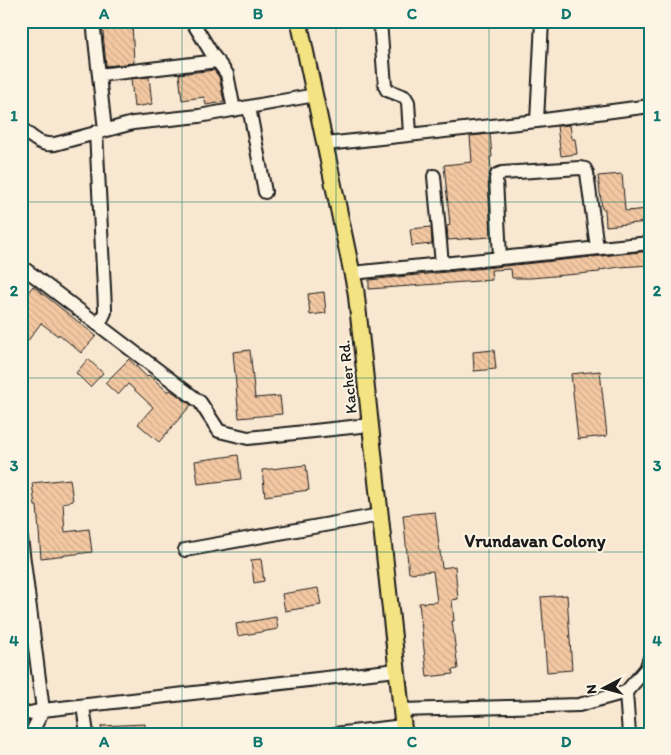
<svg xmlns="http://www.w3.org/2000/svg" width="671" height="755" font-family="Itim,sans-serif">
<defs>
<pattern id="building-back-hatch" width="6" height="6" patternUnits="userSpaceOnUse" patternTransform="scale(1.25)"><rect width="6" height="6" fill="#f3c8a2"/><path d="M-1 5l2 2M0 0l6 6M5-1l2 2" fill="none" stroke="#d0ab8b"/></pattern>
</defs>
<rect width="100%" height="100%" fill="#f9e8d1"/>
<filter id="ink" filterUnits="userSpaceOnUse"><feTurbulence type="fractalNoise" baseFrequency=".02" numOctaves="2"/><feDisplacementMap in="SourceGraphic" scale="10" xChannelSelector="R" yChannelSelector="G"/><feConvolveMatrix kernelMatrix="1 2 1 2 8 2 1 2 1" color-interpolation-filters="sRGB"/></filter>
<g filter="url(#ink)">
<path fill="url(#building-back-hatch)" stroke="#1c1c1c" d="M102,21H132L134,63L106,66Z
M214,70L219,77L224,102L206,105L204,97L182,100L179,74Z
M149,77L152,104L134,107L131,79Z
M570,125L572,139H575L577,154L561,156L557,126Z
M490,134L492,157H490L491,170L488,179L491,237L448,240L447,226L450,225L444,165L472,162L470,136Z
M622,174L625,210L627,211L647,209L648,222L606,226L605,209H602L598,176Z
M431,227L432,244L412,246L410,229Z
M650,251V265L619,267L600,270V272L531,278H512L511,269L491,270L492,280L369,289V280Z
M33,286L96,336L81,353L59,334L58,336L41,323L27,342L21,337V301Z
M324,292L326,313L310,315L308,294Z
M250,350L255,398L280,396L282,414L239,418L233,352Z
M494,350L496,369L474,371L473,352Z
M88,359L103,373L90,387L76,373Z
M129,359L147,377L149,375L168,392L170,390L191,405L159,442L138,424L153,407L128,384L118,395L105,383Z
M600,371L607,436L578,439L571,374Z
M238,455L241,479L198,484L195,461Z
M306,465L309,490L265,496L262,470Z
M70,479L73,501L63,503L65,532L89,529L92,552L41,558L37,506H35L32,483Z
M435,512L442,568L455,566L458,599L452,600L454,621H452L458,669L452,670L453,674L427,677L419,603L437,602L433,571L409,573L403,515Z
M261,559L264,581L254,583L251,560Z
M318,588L321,605L285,611L282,594Z
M567,595L572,670L547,672L541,597Z
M276,617L278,629L238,636L236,624Z
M145,724V734H102L101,726Z"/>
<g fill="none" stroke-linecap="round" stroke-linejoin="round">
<g stroke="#1c1c1c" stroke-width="16">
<path id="minor" d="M93,21L105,130
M192,21L212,54L227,74L234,110
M380,21L385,86L387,90L405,97L408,102L410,134
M99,75L218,61
M249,107L265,192
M537,121L542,21
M21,128C32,137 40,146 55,144L133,123L199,116L315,95
M96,132L105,308V312L99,325
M326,144L537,121L650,106
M434,176L442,264
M500,258L496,179L497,175L502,173L580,168L585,169L587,173L597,248
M21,266L200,402L219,431L248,438L370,425
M352,273L650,243
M21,538L43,710L397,670
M185,550L380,515
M626,692L629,734
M83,706L87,734
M401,710L579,705L626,692L646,669L650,658
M21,715L43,710L31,734
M335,734L403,726"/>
</g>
<g stroke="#1c1c1c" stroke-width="19">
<path id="major" d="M299,21L356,292L404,734"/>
</g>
<use href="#minor" stroke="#fcf5e5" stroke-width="12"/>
<use href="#major" stroke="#f4e382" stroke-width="15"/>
</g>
</g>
<path fill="none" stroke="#0f766e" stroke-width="1" stroke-opacity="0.55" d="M182,21V734M336,21V734M489,21V734M21,202H650M21,378H650M21,552H650"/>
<g text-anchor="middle" stroke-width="4" stroke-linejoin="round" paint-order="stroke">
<g font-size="16" fill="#1c1c1c" stroke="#fcf5e5">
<text transform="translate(347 377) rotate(-96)" y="6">Kacher Rd.</text>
</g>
<g font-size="18" font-weight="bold" fill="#1c1c1c" stroke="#fcf5e5">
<text x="535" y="547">Vrundavan Colony</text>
</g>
</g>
<rect width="671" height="755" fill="none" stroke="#fcf5e5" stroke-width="55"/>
<g transform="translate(604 688) rotate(264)" stroke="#fcf5e5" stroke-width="4" paint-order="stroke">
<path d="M0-4L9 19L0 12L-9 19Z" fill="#1c1c1c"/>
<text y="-8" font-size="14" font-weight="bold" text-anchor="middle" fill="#1c1c1c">N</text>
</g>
<rect x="28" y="28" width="616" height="700" fill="none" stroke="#0f766e" stroke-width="2"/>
<g font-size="16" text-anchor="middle" font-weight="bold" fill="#0f766e">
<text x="104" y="19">A</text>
<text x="258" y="19">B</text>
<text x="412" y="19">C</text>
<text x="566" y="19">D</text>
<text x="14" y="121">1</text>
<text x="657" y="121">1</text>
<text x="14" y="296">2</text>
<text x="657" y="296">2</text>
<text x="14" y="471">3</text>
<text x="657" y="471">3</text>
<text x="14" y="646">4</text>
<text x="657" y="646">4</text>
<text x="104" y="747">A</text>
<text x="258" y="747">B</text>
<text x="412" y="747">C</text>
<text x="566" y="747">D</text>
</g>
</svg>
